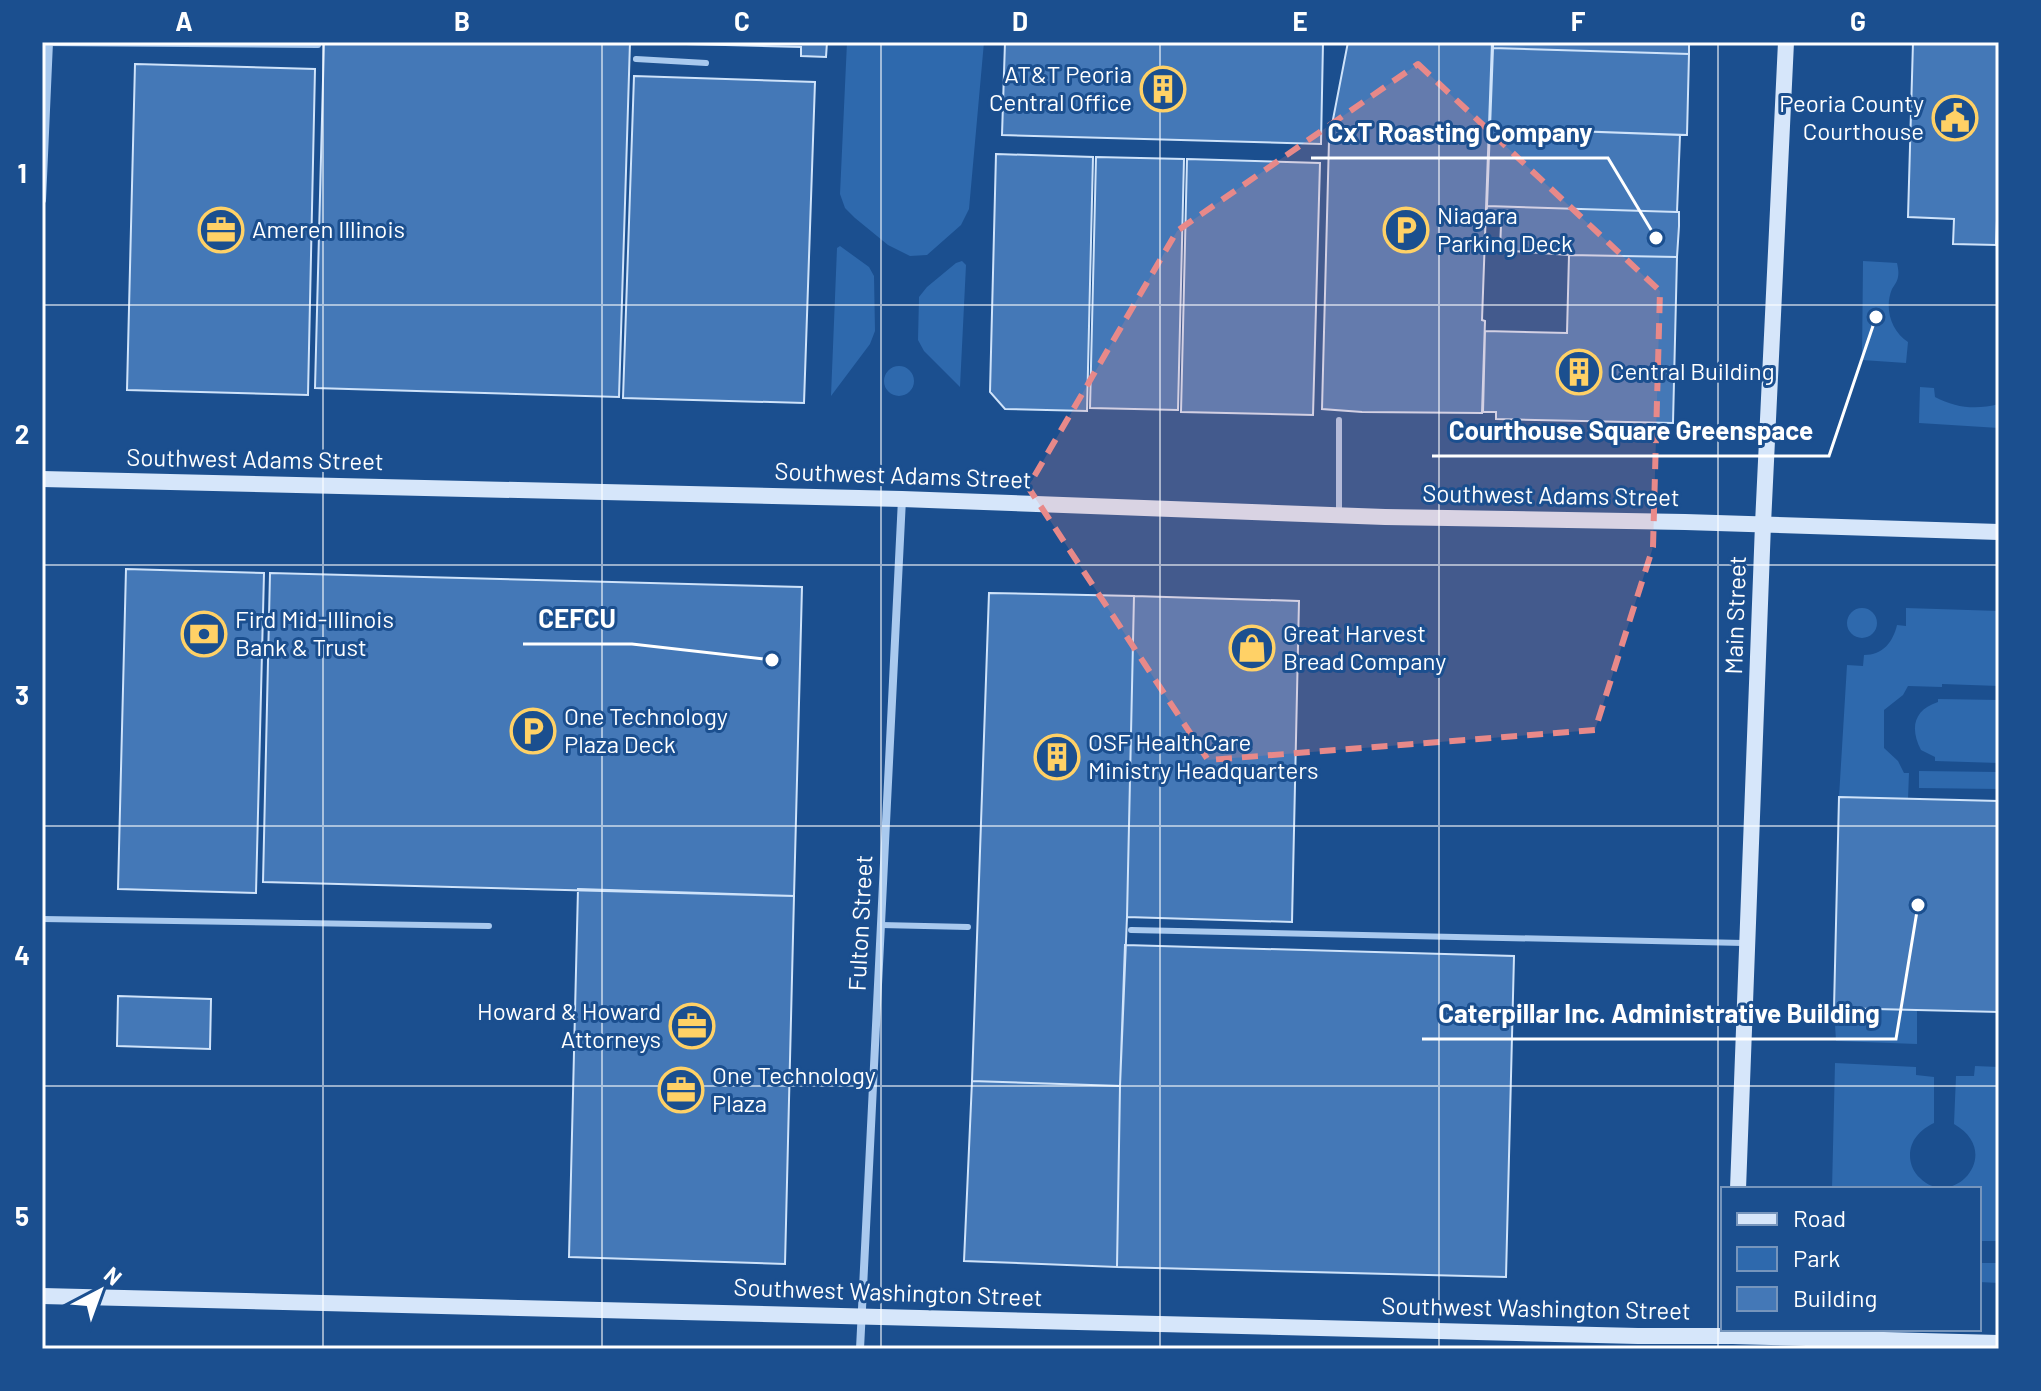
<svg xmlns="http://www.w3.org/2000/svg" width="2041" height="1391" font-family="Barlow,sans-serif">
<rect width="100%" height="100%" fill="#1b4f8f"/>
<path fill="#2e69ad" d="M847,42H984L969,209L961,225L927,255L910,256L888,245L855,218L845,208L840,194Z
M840,246L869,267L874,276L875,331L870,344L831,396L837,248Z
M962,261L966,265L960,387L924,351L918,340L919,297L927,287L956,263Z
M1863,261L1897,263C1898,268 1899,272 1898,277C1897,282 1895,284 1892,289C1884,308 1891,331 1908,342L1906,363L1862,360Z
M884 381a15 15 0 1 1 30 0a15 15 0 1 1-30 0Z
M1920,387L1934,388L1935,397C1956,408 1976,410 1999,404V428L1919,423Z
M1847 623a15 15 0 1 1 30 0a15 15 0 1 1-30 0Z
M1906,608L1999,611V686L1942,684V687L1908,686L1903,695L1884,710V748L1898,761L1904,773H1909L1908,799L1839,797L1847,665L1863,666L1864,655C1883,655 1893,642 1897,625L1906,626Z
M1938,699L1999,700V763L1935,761V757L1921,750C1910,729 1913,710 1938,702Z
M1919,771L1999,772V789L1919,788Z
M1834,1008L1917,1010V1044L1836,1041Z
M1835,1063L1916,1067V1075L1934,1077V1123C1920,1130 1910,1140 1910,1156C1910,1164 1914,1173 1920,1178C1953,1211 2005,1153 1954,1124L1956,1076H1974L1975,1066L1999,1067V1241H1979V1189H1832Z
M1979,1263H1999V1283L1979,1282Z"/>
<path fill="#4478b7" stroke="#cfe3fa" stroke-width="2" d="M324,42H630L619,397L315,388Z
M687,42H827L826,57L801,56V47L687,44Z
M1005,42H1323L1321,144L1002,135Z
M1348,42H1492L1482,320L1485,321L1482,413L1362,412L1322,409L1329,140Z
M1493,42H1689V54L1493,48Z
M1913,42H1999V221L1997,220L1996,245L1953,244L1954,219L1908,217Z
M1493,48L1689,54L1687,135L1490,128Z
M135,64L315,69L308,395L127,390Z
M634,76L815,82L804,403L623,398Z
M1490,128L1680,135L1677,212L1487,206Z
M996,154L1093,157L1087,411L1005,409L990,392Z
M1096,157L1184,159L1178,410L1090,408Z
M1187,159L1320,163L1313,415L1181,412Z
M1487,206L1677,212H1679V226L1677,257L1569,255L1500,250L1501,225H1486Z
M1569,255L1677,257L1673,423L1496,419V412H1483L1485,331L1567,333Z
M126,569L264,573L256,893L118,889Z
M270,573L802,587L794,896L263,882Z
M989,593L1134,596L1127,917L1120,1086L972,1081Z
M1134,596L1299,601L1292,922L1127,917Z
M1839,797L1999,801V1012L1834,1008Z
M578,889L794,896L785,1264L569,1257Z
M1125,945L1514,956L1506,1277L1117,1267L1120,1086Z
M118,996L211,999L210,1049L117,1046Z
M972,1081L1120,1086L1117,1267L964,1261Z"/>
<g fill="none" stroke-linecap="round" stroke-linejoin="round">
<path stroke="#a9c9ee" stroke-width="6" d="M42,43L318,45
M636,59L706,63
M1339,512V420
M42,919L489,926
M881,925L968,927
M1131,930L1744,943"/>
<path stroke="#a9c9ee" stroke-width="8" d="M42,200L49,42
M860,1349L902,499"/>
<path stroke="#d6e6fa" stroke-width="16" d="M42,479L902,499L1385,517L1685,522L1999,532
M1738,1189L1763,524L1786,42
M42,1296L1638,1336H1733L1999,1343"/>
</g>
<path fill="#e88989" fill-opacity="0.2" stroke="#e88989" stroke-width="6" stroke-dasharray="16 10" stroke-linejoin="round" d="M1418,64L1660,291L1653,547L1595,730L1208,760L1028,487L1177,231Z"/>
<path fill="none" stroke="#fff" stroke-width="2" stroke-opacity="0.55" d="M323,42V1349M602,42V1349M881,42V1349M1160,42V1349M1439,42V1349M1718,42V1349M42,305H1999M42,565H1999M42,826H1999M42,1086H1999"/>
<defs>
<g id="building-ring" transform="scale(2.3)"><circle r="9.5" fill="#1b4f8f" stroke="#ffd166" stroke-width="1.5"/><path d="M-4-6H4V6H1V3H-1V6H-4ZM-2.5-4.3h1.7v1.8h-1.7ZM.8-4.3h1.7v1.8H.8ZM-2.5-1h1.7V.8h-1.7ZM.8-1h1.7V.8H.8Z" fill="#ffd166"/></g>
<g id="civic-ring" transform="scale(2.3)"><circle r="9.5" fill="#1b4f8f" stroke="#ffd166" stroke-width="1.5"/><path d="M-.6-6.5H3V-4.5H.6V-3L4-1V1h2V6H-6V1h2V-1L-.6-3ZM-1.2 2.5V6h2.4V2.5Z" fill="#ffd166"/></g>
<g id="office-ring" transform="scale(2.3)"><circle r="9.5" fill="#1b4f8f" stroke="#ffd166" stroke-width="1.5"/><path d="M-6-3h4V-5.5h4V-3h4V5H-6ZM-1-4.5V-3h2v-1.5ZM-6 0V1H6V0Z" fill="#ffd166"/></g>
<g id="parking-ring" transform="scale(2.3)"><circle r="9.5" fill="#1b4f8f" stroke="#ffd166" stroke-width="1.5"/><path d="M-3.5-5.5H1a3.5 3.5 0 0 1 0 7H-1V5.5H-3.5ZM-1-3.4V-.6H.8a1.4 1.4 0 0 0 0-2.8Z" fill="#ffd166"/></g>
<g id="bank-ring" transform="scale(2.3)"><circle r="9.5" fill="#1b4f8f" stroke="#ffd166" stroke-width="1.5"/><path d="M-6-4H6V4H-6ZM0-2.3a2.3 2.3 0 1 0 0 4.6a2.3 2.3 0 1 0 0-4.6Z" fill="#ffd166"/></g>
<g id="shop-ring" transform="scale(2.3)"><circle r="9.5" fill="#1b4f8f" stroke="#ffd166" stroke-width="1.5"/><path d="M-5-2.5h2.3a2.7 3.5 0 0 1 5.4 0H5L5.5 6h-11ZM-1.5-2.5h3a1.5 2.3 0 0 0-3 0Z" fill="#ffd166"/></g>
</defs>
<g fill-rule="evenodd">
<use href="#building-ring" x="1163" y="89"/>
<use href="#civic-ring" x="1955" y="118"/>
<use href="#office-ring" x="221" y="230"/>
<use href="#parking-ring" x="1406" y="230"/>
<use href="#building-ring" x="1579" y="372"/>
<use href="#bank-ring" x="204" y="634"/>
<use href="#shop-ring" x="1252" y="648"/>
<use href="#parking-ring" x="533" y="731"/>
<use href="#building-ring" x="1057" y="757"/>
<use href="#office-ring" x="692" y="1026"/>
<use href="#office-ring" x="681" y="1090"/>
</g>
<g text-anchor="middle" stroke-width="6" stroke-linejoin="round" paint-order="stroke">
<g font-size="24" fill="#fff" stroke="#1b4f8f" text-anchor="start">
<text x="1132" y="83" text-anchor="end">AT&amp;T Peoria<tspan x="1132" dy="28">Central Office</tspan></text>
<text x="1924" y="112" text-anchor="end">Peoria County<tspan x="1924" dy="28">Courthouse</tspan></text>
<text x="1437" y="224">Niagara<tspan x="1437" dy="28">Parking Deck</tspan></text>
<text x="252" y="238">Ameren Illinois</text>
<text x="1610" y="380">Central Building</text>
<text x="235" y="628">Fird Mid-Illinois<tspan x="235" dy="28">Bank &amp; Trust</tspan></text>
<text x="1283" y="642">Great Harvest<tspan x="1283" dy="28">Bread Company</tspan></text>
<text x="564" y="725">One Technology<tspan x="564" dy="28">Plaza Deck</tspan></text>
<text x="1088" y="751">OSF HealthCare<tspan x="1088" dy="28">Ministry Headquarters</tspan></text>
<text x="661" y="1020" text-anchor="end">Howard &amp; Howard<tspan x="661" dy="28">Attorneys</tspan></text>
<text x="712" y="1084">One Technology<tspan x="712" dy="28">Plaza</tspan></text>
</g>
<g font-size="24" fill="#fff" stroke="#1b4f8f">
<text transform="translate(255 460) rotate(1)" y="8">Southwest Adams Street</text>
<text transform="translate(903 476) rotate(2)" y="8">Southwest Adams Street</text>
<text transform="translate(1551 496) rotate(1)" y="8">Southwest Adams Street</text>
<text transform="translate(1736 615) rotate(-88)" y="8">Main Street</text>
<text transform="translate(861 923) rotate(-87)" y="8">Fulton Street</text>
<text transform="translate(888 1293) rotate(2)" y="8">Southwest Washington Street</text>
<text transform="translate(1536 1309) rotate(1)" y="8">Southwest Washington Street</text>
</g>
</g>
<path fill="none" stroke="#fff" stroke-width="3" d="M1656 238L1608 158H1311M1876 317L1829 456H1432M772 660L632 644H523M1918 905L1896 1039H1422"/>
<g fill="#fff" stroke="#1b4f8f" stroke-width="3">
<circle cx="1656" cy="238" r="8"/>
<circle cx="1876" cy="317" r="8"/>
<circle cx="772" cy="660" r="8"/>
<circle cx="1918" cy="905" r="8"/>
</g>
<g font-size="26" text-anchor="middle" font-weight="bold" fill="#fff" stroke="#1b4f8f" stroke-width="6" stroke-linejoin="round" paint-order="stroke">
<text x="1460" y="142">CxT Roasting Company</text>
<text x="1631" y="440">Courthouse Square Greenspace</text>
<text x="577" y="628">CEFCU</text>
<text x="1659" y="1023">Caterpillar Inc. Administrative Building</text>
</g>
<rect width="2041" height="1391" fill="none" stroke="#1b4f8f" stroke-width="88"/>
<rect x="1721" y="1187" width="260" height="144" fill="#1b4f8f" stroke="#7695bc" stroke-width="2"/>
<rect x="1737" y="1213" width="40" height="12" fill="#d6e6fa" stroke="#7695bc" stroke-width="2"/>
<text x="1793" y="1227" font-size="24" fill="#ffffff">Road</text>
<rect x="1737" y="1247" width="40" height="24" fill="#2e69ad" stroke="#7695bc" stroke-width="2"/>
<text x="1793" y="1267" font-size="24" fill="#ffffff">Park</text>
<rect x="1737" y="1287" width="40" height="24" fill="#4478b7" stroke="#7695bc" stroke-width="2"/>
<text x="1793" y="1307" font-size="24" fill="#ffffff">Building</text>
<g transform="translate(100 1291) rotate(41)" stroke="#1b4f8f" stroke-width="6" paint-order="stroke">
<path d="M0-6L14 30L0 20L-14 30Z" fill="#ffffff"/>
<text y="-12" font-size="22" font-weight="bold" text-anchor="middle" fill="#ffffff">N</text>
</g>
<rect x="44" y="44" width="1953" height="1303" fill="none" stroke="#fff" stroke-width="3"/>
<g font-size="26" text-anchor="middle" font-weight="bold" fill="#fff">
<text x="184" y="31">A</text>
<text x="462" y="31">B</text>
<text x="742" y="31">C</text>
<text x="1020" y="31">D</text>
<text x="1300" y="31">E</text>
<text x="1578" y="31">F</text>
<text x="1858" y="31">G</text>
<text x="22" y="183">1</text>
<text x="22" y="444">2</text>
<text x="22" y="705">3</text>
<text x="22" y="965">4</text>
<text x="22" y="1226">5</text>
</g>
</svg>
